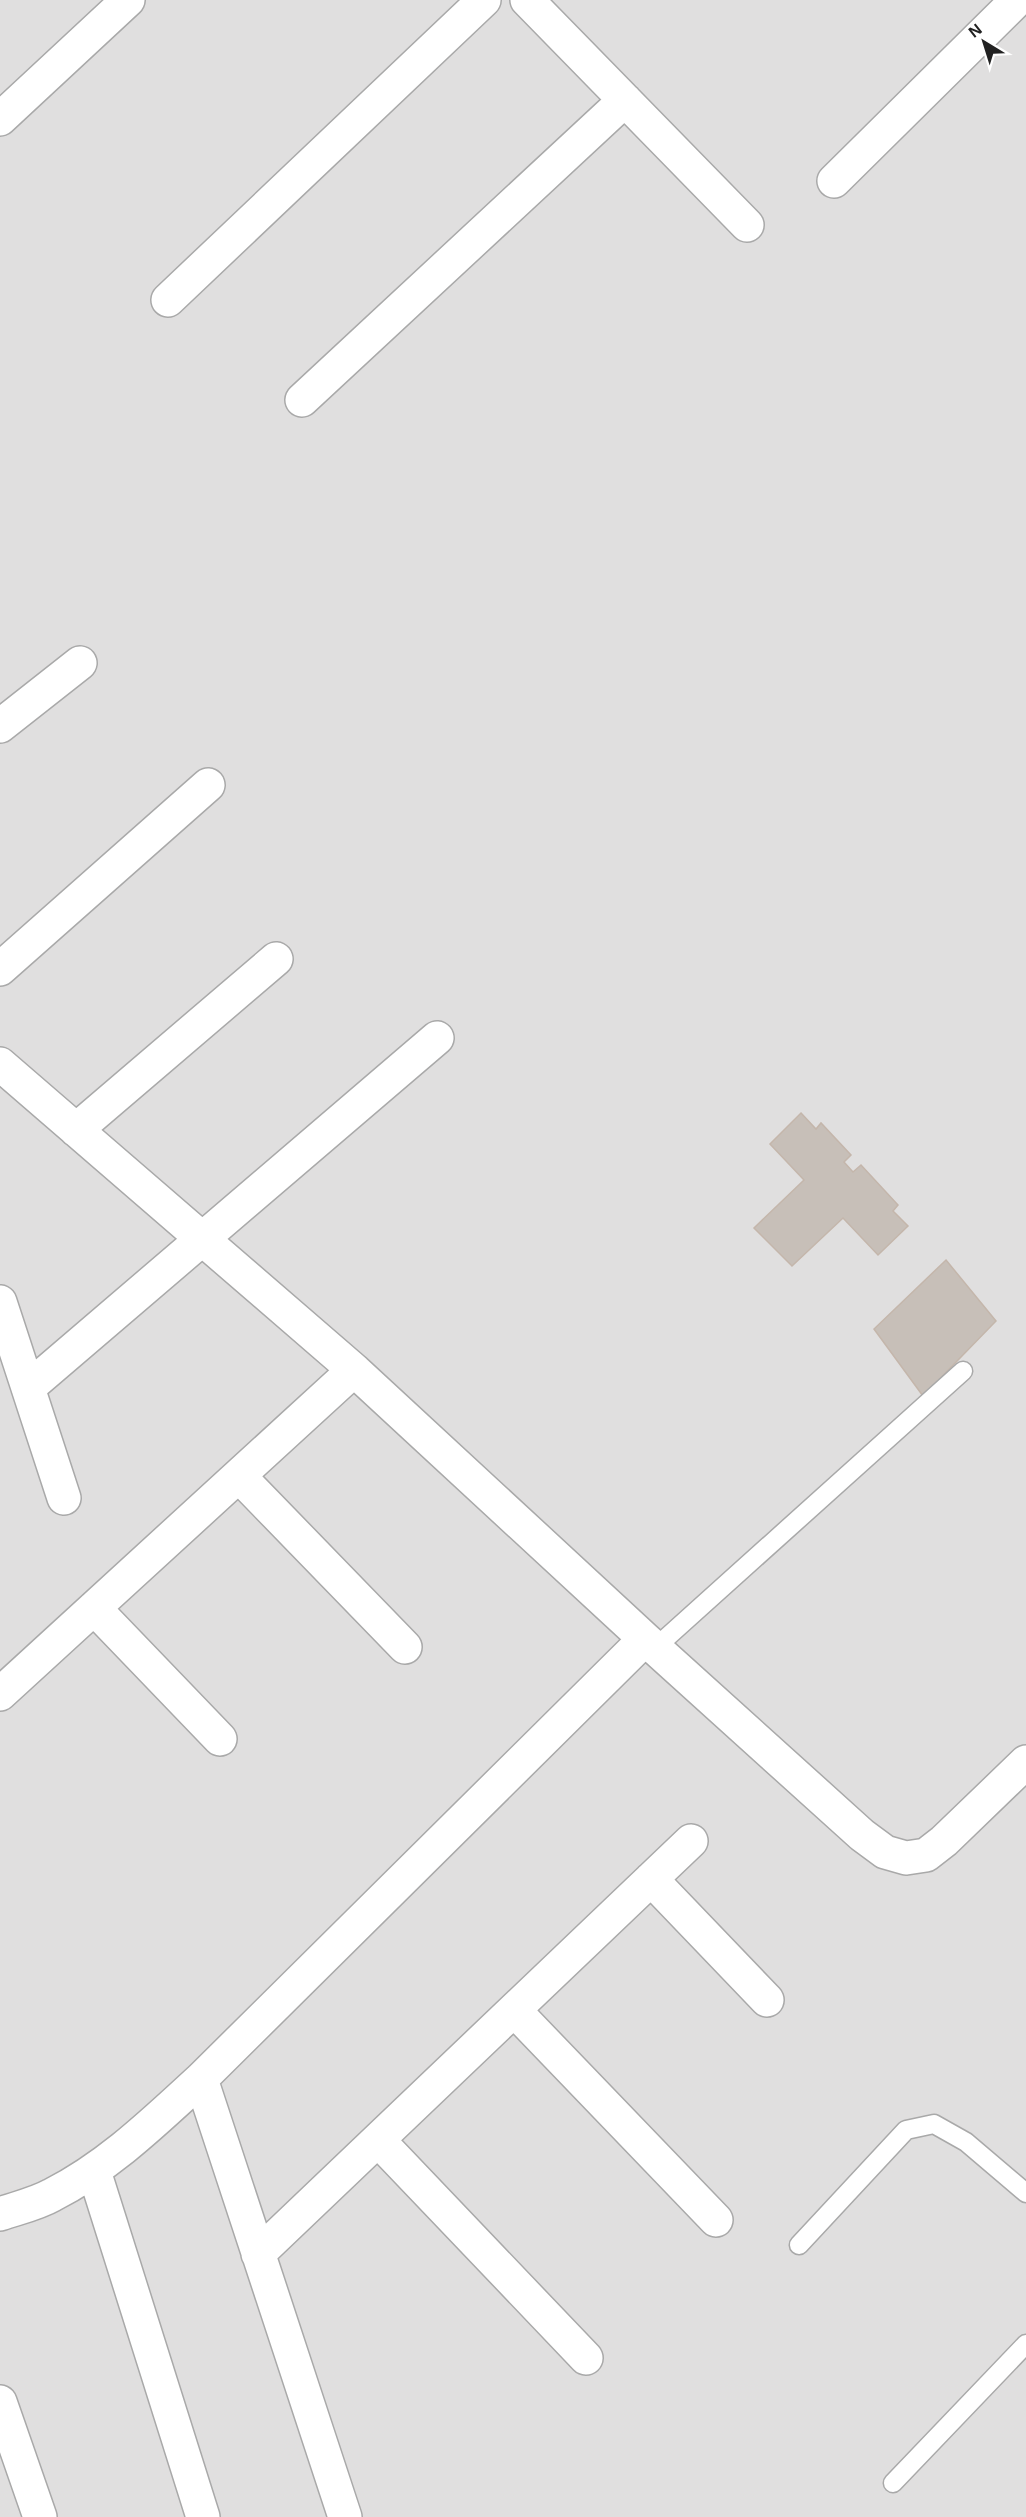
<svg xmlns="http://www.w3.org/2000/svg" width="1026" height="2517" font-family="Arial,sans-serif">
<rect width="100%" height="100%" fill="#f2efe9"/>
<path fill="#e0dfdf" d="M0,0H1026V2517H0Z"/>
<path fill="#c7bfb8" stroke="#c4b6ab" stroke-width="1.5" d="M801,1113L816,1129L821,1123L851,1155L844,1162L853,1172L861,1165L898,1205L893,1211L908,1226L878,1255L843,1218L792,1266L754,1228L804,1180L770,1144Z
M946,1260L996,1321L923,1396L874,1329Z"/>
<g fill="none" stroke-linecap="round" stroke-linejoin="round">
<g stroke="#a9a9a9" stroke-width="21">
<path id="service" d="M655,1648L963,1371
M799,2245L906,2130L934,2124L966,2142L1026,2193
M893,2483L1026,2344"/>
</g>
<g stroke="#a9a9a9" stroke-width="36">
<path id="minor" d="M527,0L747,225
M0,119L128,0
M834,181L1017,0
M168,300L484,0
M302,400L625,100
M0,726L80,663
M0,969L208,785
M0,1064L354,1370L645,1639L862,1835L885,1852L906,1858L926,1855L944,1841L1026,1762
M76,1130L276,959
M0,1302L64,1498
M28,1388L437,1038
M239,1476L405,1647
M94,1608L220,1739
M0,1694L354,1370
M651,1879L767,2000
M514,2010L716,2220
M201,2079L345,2517
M378,2140L586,2358
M94,2171L203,2517
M0,2214C17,2208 36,2204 52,2195C109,2166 154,2122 201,2079L645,1639
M258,2254L691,1841
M0,2402L40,2517"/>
</g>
<use href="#service" stroke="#fff" stroke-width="18"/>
<use href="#minor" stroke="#fff" stroke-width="33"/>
</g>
<g transform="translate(984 42) rotate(322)" stroke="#ffffff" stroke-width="4.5" paint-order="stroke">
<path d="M0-4.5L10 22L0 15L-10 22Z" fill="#222222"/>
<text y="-9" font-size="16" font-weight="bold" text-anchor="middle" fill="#222222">N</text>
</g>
</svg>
